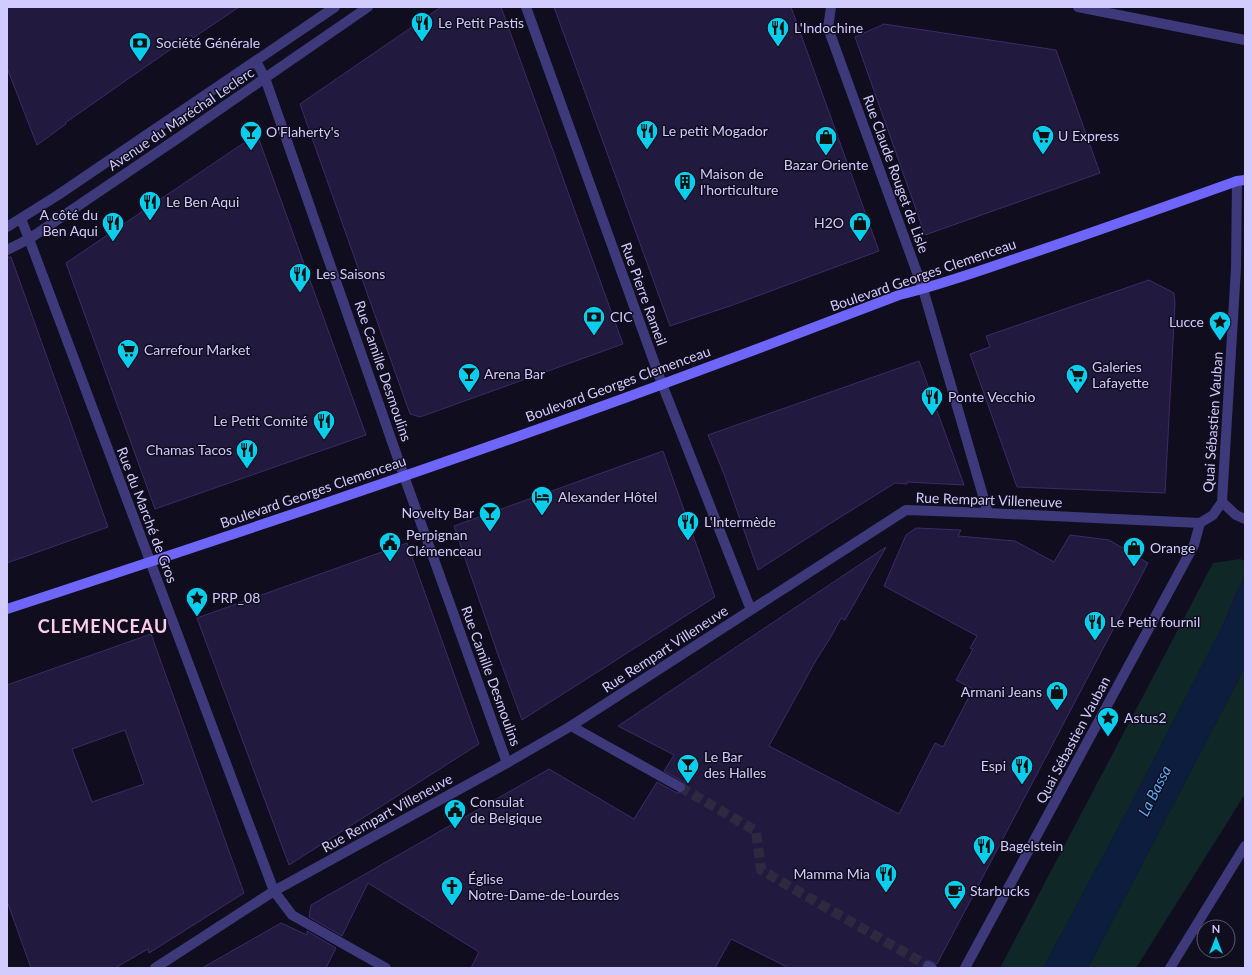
<svg xmlns="http://www.w3.org/2000/svg" width="1252" height="975" font-family="Lato,sans-serif">
<rect width="100%" height="100%" fill="#100d1e"/>
<path fill="#102727" d="M1240,559L1245,561V574L1222,627L1131,804L1043,968H1000L1213,563Z
M1245,667V794L1136,968H1088Z"/>
<path fill="#0c1d3d" d="M1245,574V667L1088,968H1043L1131,804L1222,627Z"/>
<path fill="#22193e" stroke="#3a2c69" fill-rule="evenodd" d="M7,7H239L193,38L191,35L65,123L66,124L37,145L7,68Z
M441,7H501L623,344L420,417L410,414L300,104Z
M554,7H791L879,251L730,306L670,326Z
M884,24L1056,50L1100,173L925,235L855,37Z
M257,134L366,435L155,509L66,263Z
M7,257H11L108,527L7,563Z
M1149,280L1174,293L1175,303L1165,493L1017,487L970,354L990,347L986,336Z
M919,361L964,485L907,482V484L895,483L831,523L758,570L724,474L708,435Z
M663,451L715,597L522,720L497,652L454,526Z
M916,528L961,530L958,536L1015,541L1054,562L1070,535L1109,540L1148,563L937,964L928,960L922,963V968H789L731,939L715,968H471L479,952L368,883L342,936L309,917L311,905L549,769L634,819L657,782L677,793L684,792L686,787L685,783L664,771L674,755L618,726L886,547L845,620L841,618L832,635L815,662L769,746L899,814L935,743L943,747L973,689L956,680L973,649L970,648L977,636L884,586L906,535Z
M407,543L479,744L289,865L197,618Z
M151,634L244,893L149,953L148,949L115,968H31L7,901V685ZM125,730L144,784L92,802L72,749Z
M281,923L307,935V931L336,948L326,968H202Z"/>
<g fill="none" stroke-linecap="round" stroke-linejoin="round">
<path stroke="#2d2a3f" stroke-width="10" stroke-dasharray="10 5" stroke-linecap="butt" d="M680,787L756,831L761,870L928,966"/>
<path stroke="#3e397b" stroke-width="10" d="M571,726L680,787
M928,966L932,968
M965,968L1194,545L1200,523"/>
<path stroke="#3e397b" stroke-width="10" d="M526,7L662,384L751,610
M831,7L828,28L923,289L988,513
M265,78L404,476L507,763
M1237,181L1236,268L1222,502L1236,515L1245,519
M29,239L274,891L292,915L386,968
M155,968L274,891L507,763L571,726L906,510L988,513L1200,523L1213,515L1222,502
M1170,968L1245,846"/>
<path stroke="#3e397b" stroke-width="10" d="M1078,7L1245,40
M256,61L265,78
M21,219L29,239
M7,227L58,195L335,7
M7,250L29,239L181,136L368,7"/>
<path stroke="#6e65fa" stroke-width="10" d="M7,609C226,537 446,464 663,384C742,355 820,325 899,295C945,284 990,267 1035,252C1103,229 1170,205 1237,181L1245,180"/>
</g>
<defs>
<g id="restaurant-pin" transform="scale(1.15)"><path d="M0 17L-7.5 6A9.5 9.5 0 1 1 7.5 6Z" fill="#07ceed" stroke="#100d1e"/><path d="M-5-6h1v4h1v-4h1v4h1v-4h1v5L-1.5 .5V6h-2V.5L-5-1ZM5-6V6H3V1.5H1.5Q1.5-4 5-6Z" fill="#111"/></g>
<g id="bank-pin" transform="scale(1.15)"><path d="M0 17L-7.5 6A9.5 9.5 0 1 1 7.5 6Z" fill="#07ceed" stroke="#100d1e"/><path d="M-6-4H6V4H-6ZM0-2.3a2.3 2.3 0 1 0 0 4.6a2.3 2.3 0 1 0 0-4.6Z" fill="#111"/></g>
<g id="bar-pin" transform="scale(1.15)"><path d="M0 17L-7.5 6A9.5 9.5 0 1 1 7.5 6Z" fill="#07ceed" stroke="#100d1e"/><path d="M-6-5H6L.8 .8V4.5H3.5V6h-7V4.5H-.8V.8Z" fill="#111"/></g>
<g id="supermarket-pin" transform="scale(1.15)"><path d="M0 17L-7.5 6A9.5 9.5 0 1 1 7.5 6Z" fill="#07ceed" stroke="#100d1e"/><path d="M-6-5.5h2.5l.6 2H6L4.5 2H-2.5L-4.4-4H-6ZM-1.5 3.2a1.3 1.3 0 1 0 .1 0ZM3 3.2a1.3 1.3 0 1 0 .1 0Z" fill="#111"/></g>
<g id="shop-pin" transform="scale(1.15)"><path d="M0 17L-7.5 6A9.5 9.5 0 1 1 7.5 6Z" fill="#07ceed" stroke="#100d1e"/><path d="M-5-2.5h2.3a2.7 3.5 0 0 1 5.4 0H5L5.5 6h-11ZM-1.5-2.5h3a1.5 2.3 0 0 0-3 0Z" fill="#111"/></g>
<g id="building-pin" transform="scale(1.15)"><path d="M0 17L-7.5 6A9.5 9.5 0 1 1 7.5 6Z" fill="#07ceed" stroke="#100d1e"/><path d="M-4-6H4V6H1V3H-1V6H-4ZM-2.5-4.3h1.7v1.8h-1.7ZM.8-4.3h1.7v1.8H.8ZM-2.5-1h1.7V.8h-1.7ZM.8-1h1.7V.8H.8Z" fill="#111"/></g>
<g id="sight-pin" transform="scale(1.15)"><path d="M0 17L-7.5 6A9.5 9.5 0 1 1 7.5 6Z" fill="#07ceed" stroke="#100d1e"/><path d="M0-6L1.8-2.2L6-1.7L2.9 1.2L3.7 5.4L0 3.3L-3.7 5.4L-2.9 1.2L-6-1.7L-1.8-2.2Z" fill="#111"/></g>
<g id="hotel-pin" transform="scale(1.15)"><path d="M0 17L-7.5 6A9.5 9.5 0 1 1 7.5 6Z" fill="#07ceed" stroke="#100d1e"/><path d="M-6-4.5h1.5V1H6V5H4.5V3h-9V5H-6ZM-4 0a1.8 1.8 0 1 1 3.6 0ZM.5 0V-2.5h3Q6-2.5 6 0Z" fill="#111"/></g>
<g id="civic-pin" transform="scale(1.15)"><path d="M0 17L-7.5 6A9.5 9.5 0 1 1 7.5 6Z" fill="#07ceed" stroke="#100d1e"/><path d="M-.6-6.5H3V-4.5H.6V-3L4-1V1h2V6H-6V1h2V-1L-.6-3ZM-1.2 2.5V6h2.4V2.5Z" fill="#111"/></g>
<g id="church-pin" transform="scale(1.15)"><path d="M0 17L-7.5 6A9.5 9.5 0 1 1 7.5 6Z" fill="#07ceed" stroke="#100d1e"/><path d="M-1.2-6h2.4v3.5h3.3v2.4h-3.3V6h-2.4V-.1h-3.3v-2.4h3.3Z" fill="#111"/></g>
<g id="cafe-pin" transform="scale(1.15)"><path d="M0 17L-7.5 6A9.5 9.5 0 1 1 7.5 6Z" fill="#07ceed" stroke="#100d1e"/><path d="M-5.5-4.5H6V0H3Q3 3.5 0 3.5H-2.5Q-5.5 3.5-5.5 0ZM3-3.2v2h1.7v-2ZM-6 4.5H4V6H-6Z" fill="#111"/></g>
</defs>
<g fill-rule="evenodd">
<use href="#restaurant-pin" x="422" y="23"/>
<use href="#restaurant-pin" x="778" y="28"/>
<use href="#bank-pin" x="140" y="43"/>
<use href="#restaurant-pin" x="647" y="131"/>
<use href="#bar-pin" x="251" y="132"/>
<use href="#supermarket-pin" x="1043" y="136"/>
<use href="#shop-pin" x="826" y="137"/>
<use href="#building-pin" x="685" y="182"/>
<use href="#restaurant-pin" x="150" y="202"/>
<use href="#restaurant-pin" x="113" y="223"/>
<use href="#shop-pin" x="860" y="223"/>
<use href="#restaurant-pin" x="300" y="274"/>
<use href="#bank-pin" x="594" y="317"/>
<use href="#sight-pin" x="1220" y="322"/>
<use href="#supermarket-pin" x="128" y="350"/>
<use href="#bar-pin" x="469" y="374"/>
<use href="#supermarket-pin" x="1077" y="375"/>
<use href="#restaurant-pin" x="932" y="397"/>
<use href="#restaurant-pin" x="324" y="421"/>
<use href="#restaurant-pin" x="247" y="450"/>
<use href="#hotel-pin" x="542" y="497"/>
<use href="#bar-pin" x="490" y="513"/>
<use href="#restaurant-pin" x="688" y="522"/>
<use href="#civic-pin" x="390" y="543"/>
<use href="#shop-pin" x="1134" y="548"/>
<use href="#sight-pin" x="197" y="598"/>
<use href="#restaurant-pin" x="1095" y="622"/>
<use href="#shop-pin" x="1057" y="692"/>
<use href="#sight-pin" x="1108" y="718"/>
<use href="#bar-pin" x="688" y="765"/>
<use href="#restaurant-pin" x="1022" y="766"/>
<use href="#civic-pin" x="455" y="810"/>
<use href="#restaurant-pin" x="984" y="846"/>
<use href="#restaurant-pin" x="886" y="874"/>
<use href="#church-pin" x="452" y="887"/>
<use href="#cafe-pin" x="955" y="891"/>
</g>
<g text-anchor="middle" stroke-width="3" stroke-linejoin="round" paint-order="stroke">
<g font-size="14" fill="#d2cbfd" stroke="#100d1e" text-anchor="start">
<text x="438" y="28">Le Petit Pastis</text>
<text x="794" y="33">L'Indochine</text>
<text x="156" y="48">Société Générale</text>
<text x="662" y="136">Le petit Mogador</text>
<text x="266" y="137">O'Flaherty's</text>
<text x="1058" y="141">U Express</text>
<text x="826" y="170" text-anchor="middle">Bazar Oriente</text>
<text x="700" y="179">Maison de<tspan x="700" dy="16">l'horticulture</tspan></text>
<text x="166" y="207">Le Ben Aqui</text>
<text x="98" y="220" text-anchor="end">A côté du<tspan x="98" dy="16">Ben Aqui</tspan></text>
<text x="844" y="228" text-anchor="end">H2O</text>
<text x="316" y="279">Les Saisons</text>
<text x="610" y="322">CIC</text>
<text x="1204" y="327" text-anchor="end">Lucce</text>
<text x="144" y="355">Carrefour Market</text>
<text x="1092" y="372">Galeries<tspan x="1092" dy="16">Lafayette</tspan></text>
<text x="484" y="379">Arena Bar</text>
<text x="948" y="402">Ponte Vecchio</text>
<text x="308" y="426" text-anchor="end">Le Petit Comité</text>
<text x="232" y="455" text-anchor="end">Chamas Tacos</text>
<text x="558" y="502">Alexander Hôtel</text>
<text x="474" y="518" text-anchor="end">Novelty Bar</text>
<text x="704" y="527">L'Intermède</text>
<text x="406" y="540">Perpignan<tspan x="406" dy="16">Clémenceau</tspan></text>
<text x="1150" y="553">Orange</text>
<text x="212" y="603">PRP_08</text>
<text x="1110" y="627">Le Petit fournil</text>
<text x="1042" y="697" text-anchor="end">Armani Jeans</text>
<text x="1124" y="723">Astus2</text>
<text x="704" y="762">Le Bar<tspan x="704" dy="16">des Halles</tspan></text>
<text x="1006" y="771" text-anchor="end">Espi</text>
<text x="470" y="807">Consulat<tspan x="470" dy="16">de Belgique</tspan></text>
<text x="1000" y="851">Bagelstein</text>
<text x="870" y="879" text-anchor="end">Mamma Mia</text>
<text x="468" y="884">Église<tspan x="468" dy="16">Notre-Dame-de-Lourdes</tspan></text>
<text x="970" y="896">Starbucks</text>
</g>
<g font-size="14" fill="#d2cbfd" stroke="#100d1e">
<text transform="translate(181 119) rotate(-34)" y="5">Avenue du Maréchal Leclerc</text>
<text transform="translate(896 174) rotate(70)" y="5">Rue Claude Rouget de Lisle</text>
<text transform="translate(923 275) rotate(-19)" y="5">Boulevard Georges Clemenceau</text>
<text transform="translate(644 294) rotate(70)" y="5">Rue Pierre Rameil</text>
<text transform="translate(383 371) rotate(71)" y="5">Rue Camille Desmoulins</text>
<text transform="translate(618 384) rotate(-20)" y="5">Boulevard Georges Clemenceau</text>
<text transform="translate(1213 422) rotate(-86)" y="5">Quai Sébastien Vauban</text>
<text transform="translate(313 492) rotate(-19)" y="5">Boulevard Georges Clemenceau</text>
<text transform="translate(989 500) rotate(2)" y="5">Rue Rempart Villeneuve</text>
<text transform="translate(147 515) rotate(69)" y="5">Rue du Marché de Gros</text>
<text transform="translate(665 649) rotate(-33)" y="5">Rue Rempart Villeneuve</text>
<text transform="translate(491 676) rotate(70)" y="5">Rue Camille Desmoulins</text>
<text transform="translate(1073 740) rotate(-62)" y="5">Quai Sébastien Vauban</text>
<text transform="translate(387 813) rotate(-29)" y="5">Rue Rempart Villeneuve</text>
</g>
<g font-size="15" font-style="italic" fill="#5cacfa" stroke="#100d1e">
<text transform="translate(1155 791) rotate(-63)" y="5">La Bassa</text>
</g>
<g font-size="18" font-weight="bold" letter-spacing="1" fill="#fdcdea" stroke="#100d1e">
<text x="103" y="633">CLEMENCEAU</text>
</g>
</g>
<rect width="1252" height="975" fill="none" stroke="#d2cbfd" stroke-width="16"/>
<g transform="translate(1216 939)"><circle r="19" fill="#100d1e" stroke="#5e5977"/>
<path d="M0-3L7 15L0 10L-7 15Z" fill="#07ceed"/>
<text y="-6" font-size="11" font-weight="bold" text-anchor="middle" fill="#d2cbfd">N</text>
</g>
</svg>
